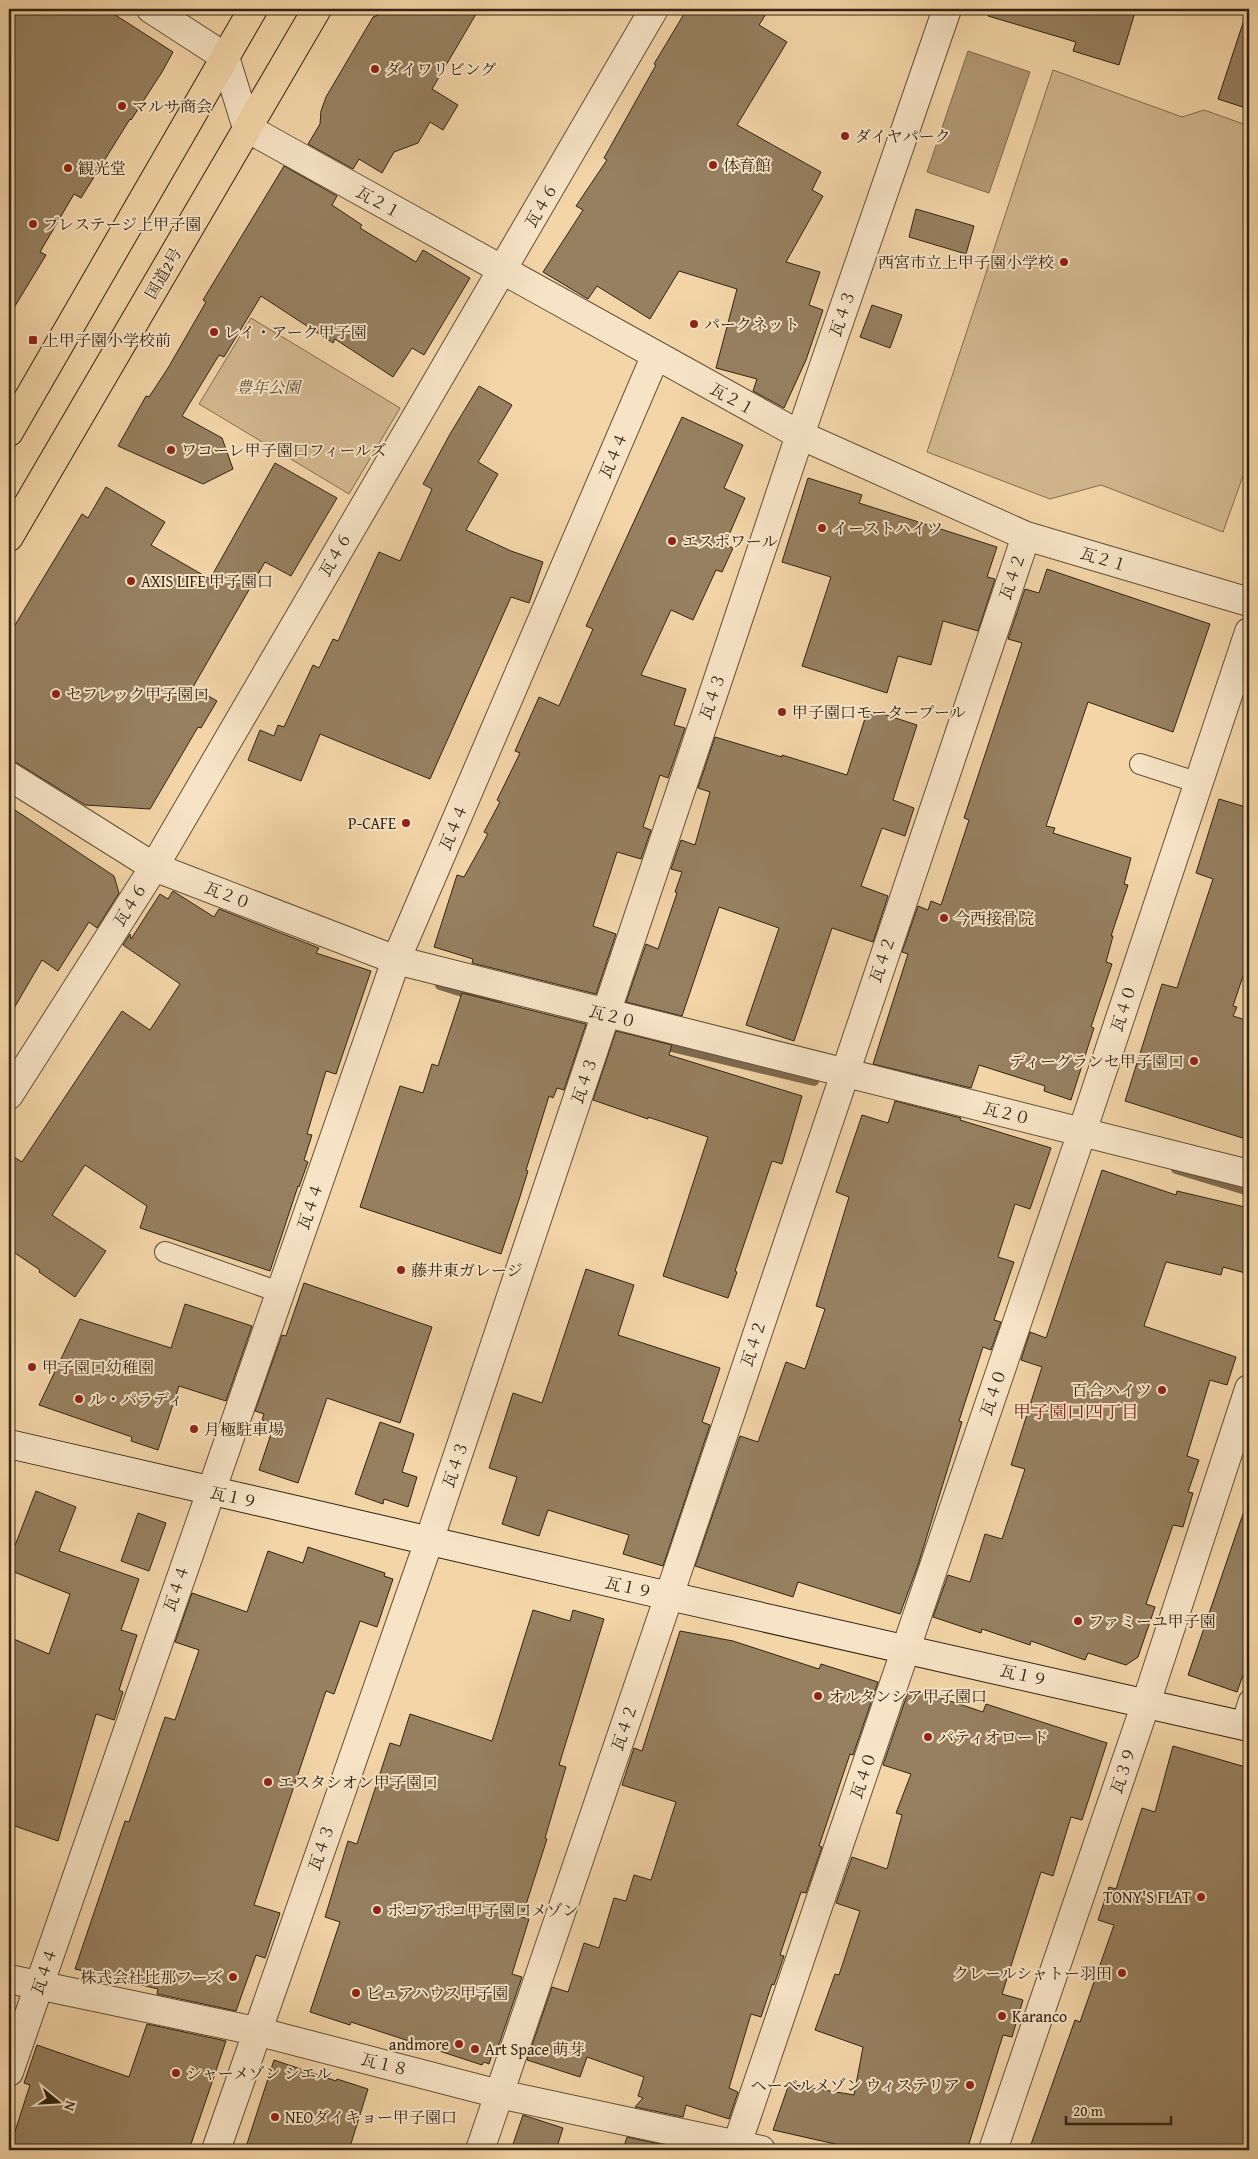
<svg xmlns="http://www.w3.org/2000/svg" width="1258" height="2159" font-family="'Gentium Book Plus','Noto Serif JP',serif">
<rect width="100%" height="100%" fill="#f3d5a7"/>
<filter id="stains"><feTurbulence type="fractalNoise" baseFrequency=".004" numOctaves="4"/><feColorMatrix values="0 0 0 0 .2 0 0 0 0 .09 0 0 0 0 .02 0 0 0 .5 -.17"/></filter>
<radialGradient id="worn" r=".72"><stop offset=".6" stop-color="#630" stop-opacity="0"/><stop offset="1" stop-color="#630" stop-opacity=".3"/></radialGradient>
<path fill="#d2b78e" stroke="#826e51" d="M1053,70L1182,117L1204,110L1249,126V459L1223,532L1101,485L1050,499L927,452Z
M251,318L400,408L349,494L199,404Z"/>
<path fill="#b19975" stroke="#7e6a4e" d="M968,51L1030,72L989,193L927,172Z"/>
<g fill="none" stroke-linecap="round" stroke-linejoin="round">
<path stroke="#7e6a4e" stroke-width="10" d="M440,985L498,1003
M659,1044L814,1081
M1176,1169L1249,1191"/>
</g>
<path fill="#968060" stroke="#312414" d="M9,9H106L173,52L162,72L131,120L130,119L81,198L74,194L40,252L46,255L9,316Z
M394,9H479L432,89L458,105L443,130L430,122L418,143L394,152L382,173L359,159L353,169L308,144L320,124L321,111L326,97L373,17Z
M687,9H769L759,25L787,42L737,125L821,172L812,190L823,196L786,262L820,272L809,305L823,310L806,360L784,408L753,391L757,379L716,368L737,289L679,271L650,319L597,286L588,299L543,272L583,210L576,206L607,160L604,158L656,65L654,64Z
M990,9H1136L1119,65L1073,51L1076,42L988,16Z
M1244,20L1249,21V109L1218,99Z
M284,166L337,196L332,205L362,225L360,228L416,262L423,250L470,278L424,355L412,348L393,377L335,339L333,343L261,296L224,357L219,355L182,416L222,438L233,469L203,484L118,446L146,396L149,397L168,368L206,302L203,300Z
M916,209L974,226L966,254L909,237Z
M872,305L902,315L890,348L860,337Z
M479,386L512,405L478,462L498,474L466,530L511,551L543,562L529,603L511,597L430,779L320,734L301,781L248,760L260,730L274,736L278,725L284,727L313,665L319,668L333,639L338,641L379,552L400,561L432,489L423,484L450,434Z
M682,417L743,445L724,488L745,498L725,544L733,548L722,572L716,570L693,620L671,610L641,675L686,689L674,725L685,728L668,778L660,775L643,827L651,830L641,859L617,852L593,926L616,934L596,994L472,963L473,959L434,947L457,875L464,877L488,834L484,832L500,802L497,800L520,753L515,751L539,697L559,706L593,629L586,626Z
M275,463L337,498L291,576L265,562L193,687L217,701L201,728L198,727L150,809L85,805L17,763L9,761V635L82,514L88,518L106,487L165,522L151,545L210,579Z
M808,478L862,495L859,503L997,547L987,577L995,579L978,631L943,621L931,665L898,656L887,693L802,666L831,577L782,562Z
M1047,569L1210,624L1173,732L1088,702L1046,826L1055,828L1053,833L1131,858L1124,884L1128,885L1111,936H1113L1106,962L1112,964L1091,1027L1094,1028L1071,1100L1044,1091L1045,1086L979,1065L971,1088L873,1064L908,954L902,952L918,906L928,910L931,901L941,905L969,820L964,818L1022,643L1008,639L1025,589L1039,593Z
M868,709L917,725L893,800L914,808L905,836L882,828L861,886L888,896L873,942L832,928L794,1041L746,1025L779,928L719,907L682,1016L626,1002L646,944L658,949L677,893L675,892L682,872L671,869L681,840L695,845L710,792L698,788L715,737L782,757V755L847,775Z
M1219,799L1249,808V958L1233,1006L1237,1007L1233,1016L1249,1021V1140L1125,1101L1162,984L1177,988L1213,879L1196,873Z
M9,806L114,876L119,893L97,928L89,922L58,971L42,960L9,1017Z
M173,891L214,917L219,909L319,948L316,953L371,971L336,1074L326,1071L307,1134L312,1135L304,1160L308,1162L299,1187L298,1186L270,1271L140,1228L147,1206L85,1165L52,1215L106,1251L75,1297L39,1272L40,1270L9,1249V1154L22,1162L122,1011L150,1030L180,984L123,945L130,934L131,939L160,894L168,899Z
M462,993L586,1024L564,1090L557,1088L553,1098L549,1096L526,1170L528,1171L519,1200L501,1254L360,1207L400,1086L423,1093L432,1064L438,1066Z
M616,1031L672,1045L669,1055L802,1096L782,1164L772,1161L735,1271L737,1272L728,1298L663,1276L708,1137L648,1117V1119L593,1100Z
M895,1101L961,1118L960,1120L1051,1148L1030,1209L1015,1204L998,1257L1014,1262L994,1320L1001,1322L991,1350L983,1347L959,1421L962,1422L918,1565L900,1614L798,1582L793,1597L695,1566L740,1436L758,1442L786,1362L805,1369L825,1309L816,1306L849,1197L836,1192L862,1115L888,1123Z
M1102,1170L1176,1195L1177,1191L1249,1208V1274L1223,1267L1221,1275L1166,1262L1144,1326L1236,1357L1227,1385L1210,1380L1187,1456L1199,1460L1188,1492L1193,1493L1183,1527L1173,1525L1146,1604L1155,1607L1138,1657L1126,1665L1088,1653L1085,1660L1031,1641L1030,1645L982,1629L981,1633L933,1617L948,1575L970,1582L985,1534L1002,1539L1025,1469L1011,1465L1042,1367L1021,1360L1030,1332L1046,1338Z
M586,1269L634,1285L618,1335L720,1368L702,1422L710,1425L663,1566L623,1554L629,1535L548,1510L539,1536L502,1524L517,1477L489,1468L513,1393L542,1403Z
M304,1283L432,1327L400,1423L327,1398L298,1483L259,1470L274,1425L262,1420L264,1414L255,1411L282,1335L286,1336Z
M185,1304L252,1326L226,1401L179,1386L158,1450L131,1441L132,1437L39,1405L80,1319L171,1348Z
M380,1422L414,1434L402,1472L417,1477L408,1507L384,1499L383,1504L355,1494Z
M36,1491L76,1507L59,1551L139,1579L121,1630L137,1635L119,1690L123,1692L114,1720L96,1714L58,1841L9,1824V1637L49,1654L70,1594L9,1570V1561Z
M1245,1508L1249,1509V1658L1237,1692L1188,1675Z
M138,1513L166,1523L149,1571L121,1561Z
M308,1547L385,1573L384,1576L393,1579L377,1627L360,1621L334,1694L326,1691L254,1905L280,1913L265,1958L256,1955L236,2011L157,1994L158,1989L75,1969L125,1821L129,1822L165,1717L175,1720L199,1650L175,1642L192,1593L247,1612L268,1551L303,1563Z
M533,1610L570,1621L573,1610L604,1619L559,1765L566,1767L545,1838L547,1839L522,1917L529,1919L512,1974L522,1977L497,2050L494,2049L489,2064L484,2062L482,2065L351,2022L350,2025L310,2012L340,1922L325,1917L348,1841L357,1844L390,1743L400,1746L410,1714L492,1741Z
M680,1631L733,1641L819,1669L821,1664L878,1682L853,1755L850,1754L819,1846L822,1847L806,1893L801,1892L780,1955L784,1956L774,1985L772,1984L761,2017L751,2014L729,2088L738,2092L729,2119L686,2105L683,2117L635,2107L643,2098L638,2096L644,2077L587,2057L580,2077L527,2060L552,1987L568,1992L584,1943L599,1948L614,1898L626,1901L634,1875L651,1880L676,1802L622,1785L634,1748L642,1751Z
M920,1691L983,1712L986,1704L1107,1743L1082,1820L1071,1817L1053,1876L1041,1872L1002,1994L1023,2000L1012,2037L1003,2035L967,2150H862L773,2130L789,2084L854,2095L863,2047L815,2030L835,1974L839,1975L860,1911L836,1903L852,1857L887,1869L902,1815L896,1813L911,1774L883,1765L908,1692L919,1695Z
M1173,1746L1249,1768V2150H1029L1075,2020L1080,2022L1114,1925L1098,1920L1109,1887L1116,1889L1142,1808L1155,1812Z
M147,2024L226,2041L189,2150H9L30,2085L24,2083L37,2045L129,2077Z
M274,2060L336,2081L337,2079L368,2089L349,2150H245Z
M523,2115L563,2128L556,2150H511Z
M627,2137L674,2147L673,2150H623Z"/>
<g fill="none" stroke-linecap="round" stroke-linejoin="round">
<g stroke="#625039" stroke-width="22">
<path id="lane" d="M1140,764L1199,783
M165,1252L279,1292
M1241,1725L1249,1700"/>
</g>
<g stroke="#625039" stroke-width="30">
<path id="street" d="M151,9L225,57L247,128L800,435L1026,536L1249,602
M9,776L154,867L396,960L1249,1174
M9,1095L154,867L654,9
M9,1979L256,2031L499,2094L761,2150
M9,2072L396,960L655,357
M216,2150L429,1541L800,435L947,9
M480,2150L669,1596L1026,536
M735,2150L1082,1132L1249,632
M993,2150L1146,1703L1249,1389"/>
</g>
<g stroke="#312414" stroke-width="30">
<path id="secondary" d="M9,1444L669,1596L1249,1727"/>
</g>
<g stroke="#312414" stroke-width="30">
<path id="highway" d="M9,432L253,9
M9,537L317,9"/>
</g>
<use href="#lane" stroke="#f7e4c6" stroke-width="20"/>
<use href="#street" stroke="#f7e4c6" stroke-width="28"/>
<use href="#secondary" stroke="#f7e4c6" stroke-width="28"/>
<use href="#highway" stroke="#f3d5a7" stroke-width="28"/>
</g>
<g fill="#8f2418" stroke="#f7e4c6" stroke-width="2">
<circle cx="375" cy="69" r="5"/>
<circle cx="122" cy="106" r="5"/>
<circle cx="845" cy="136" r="5"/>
<circle cx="713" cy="165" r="5"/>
<circle cx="68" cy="168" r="5"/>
<circle cx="33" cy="224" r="5"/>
<circle cx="1064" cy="262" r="5"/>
<circle cx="694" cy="324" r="5"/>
<circle cx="214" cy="332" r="5"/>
<rect x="28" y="335" width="10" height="10" rx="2.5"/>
<circle cx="171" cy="450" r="5"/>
<circle cx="822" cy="528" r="5"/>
<circle cx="672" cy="541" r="5"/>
<circle cx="131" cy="581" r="5"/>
<circle cx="56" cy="694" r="5"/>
<circle cx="782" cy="712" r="5"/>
<circle cx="406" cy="823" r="5"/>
<circle cx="944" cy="918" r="5"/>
<circle cx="1194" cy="1061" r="5"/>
<circle cx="401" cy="1270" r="5"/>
<circle cx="32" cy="1367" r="5"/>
<circle cx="1162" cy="1390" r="5"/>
<circle cx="79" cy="1399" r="5"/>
<circle cx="194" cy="1429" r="5"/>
<circle cx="1078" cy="1621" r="5"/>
<circle cx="818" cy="1696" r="5"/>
<circle cx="928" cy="1737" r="5"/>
<circle cx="268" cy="1782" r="5"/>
<circle cx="1201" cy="1897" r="5"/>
<circle cx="377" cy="1910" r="5"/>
<circle cx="1122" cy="1973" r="5"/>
<circle cx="233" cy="1977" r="5"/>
<circle cx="356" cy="1993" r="5"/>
<circle cx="1002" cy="2016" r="5"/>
<circle cx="459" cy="2044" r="5"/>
<circle cx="475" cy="2049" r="5"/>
<circle cx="176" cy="2073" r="5"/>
<circle cx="970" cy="2085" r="5"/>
<circle cx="275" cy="2117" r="5"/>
</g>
<g text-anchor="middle" stroke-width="4" stroke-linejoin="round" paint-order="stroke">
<g font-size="16" fill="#312414" stroke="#f7e4c6" text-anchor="start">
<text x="385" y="75">ダイワリビング</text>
<text x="132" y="112">マルサ商会</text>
<text x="855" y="142">ダイヤパーク</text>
<text x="723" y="171">体育館</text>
<text x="78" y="174">観光堂</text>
<text x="43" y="230">プレステージ上甲子園</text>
<text x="1054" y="268" text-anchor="end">西宮市立上甲子園小学校</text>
<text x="704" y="330">パークネット</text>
<text x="224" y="338">レイ・アーク甲子園</text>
<text x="43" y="346">上甲子園小学校前</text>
<text x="181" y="456">ワコーレ甲子園口フィールズ</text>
<text x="832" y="534">イーストハイツ</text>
<text x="682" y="547">エスポワール</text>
<text x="141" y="587">AXIS LIFE 甲子園口</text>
<text x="66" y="700">セフレック甲子園口</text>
<text x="792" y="718">甲子園口モータープール</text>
<text x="396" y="829" text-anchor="end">P-CAFE</text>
<text x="954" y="924">今西接骨院</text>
<text x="1184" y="1067" text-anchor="end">ディーグランセ甲子園口</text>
<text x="411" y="1276">藤井東ガレージ</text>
<text x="42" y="1373">甲子園口幼稚園</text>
<text x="1152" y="1396" text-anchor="end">百合ハイツ</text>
<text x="89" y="1405">ル・パラディ</text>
<text x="204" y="1435">月極駐車場</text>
<text x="1088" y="1627">ファミーユ甲子園</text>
<text x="828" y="1702">オルタンシア甲子園口</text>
<text x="938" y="1743">パティオロード</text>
<text x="278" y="1788">エスタシオン甲子園口</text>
<text x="1191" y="1903" text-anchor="end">TONY'S FLAT</text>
<text x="387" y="1916">ポコアポコ甲子園口メゾン</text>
<text x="1112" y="1979" text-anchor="end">クレールシャトー羽田</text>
<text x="223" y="1983" text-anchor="end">株式会社比那フーズ</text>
<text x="366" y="1999">ピュアハウス甲子園</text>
<text x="1012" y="2022">Karanco</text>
<text x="449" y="2050" text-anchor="end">andmore</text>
<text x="485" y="2055">Art Space 萌芽</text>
<text x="186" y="2079">シャーメゾン シエル</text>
<text x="960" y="2091" text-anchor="end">ヘーベルメゾン ウィステリア</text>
<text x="285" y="2123">NEOダイキョー甲子園口</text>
</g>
<g font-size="16" fill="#312414" stroke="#f7e4c6">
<text transform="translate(379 202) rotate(29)" y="6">瓦２１</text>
<text transform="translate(541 205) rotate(-60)" y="6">瓦４６</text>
<text transform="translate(163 273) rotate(-60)" y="6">国道2号</text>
<text transform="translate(842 313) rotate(-71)" y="6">瓦４３</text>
<text transform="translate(733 399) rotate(29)" y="6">瓦２１</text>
<text transform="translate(613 455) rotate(-67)" y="6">瓦４４</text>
<text transform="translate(335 554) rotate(-60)" y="6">瓦４６</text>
<text transform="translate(1104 559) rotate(17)" y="6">瓦２１</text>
<text transform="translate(1012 576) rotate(-71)" y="6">瓦４２</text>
<text transform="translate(712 696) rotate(-71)" y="6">瓦４３</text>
<text transform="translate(453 827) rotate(-67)" y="6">瓦４４</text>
<text transform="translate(228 895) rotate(21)" y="6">瓦２０</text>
<text transform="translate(130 904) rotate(-58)" y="6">瓦４６</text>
<text transform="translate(882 959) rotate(-71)" y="6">瓦４２</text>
<text transform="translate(1123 1008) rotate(-72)" y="6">瓦４０</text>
<text transform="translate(613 1016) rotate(14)" y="6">瓦２０</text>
<text transform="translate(584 1080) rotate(-71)" y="6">瓦４３</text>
<text transform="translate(1007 1113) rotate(14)" y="6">瓦２０</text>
<text transform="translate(310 1206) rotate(-71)" y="6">瓦４４</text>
<text transform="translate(753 1343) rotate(-72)" y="6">瓦４２</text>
<text transform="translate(993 1392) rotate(-71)" y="6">瓦４０</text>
<text transform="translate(455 1464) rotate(-71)" y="6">瓦４３</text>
<text transform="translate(234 1497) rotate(13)" y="6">瓦１９</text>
<text transform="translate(629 1587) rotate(13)" y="6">瓦１９</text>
<text transform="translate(176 1588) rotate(-71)" y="6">瓦４４</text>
<text transform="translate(1024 1675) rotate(13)" y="6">瓦１９</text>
<text transform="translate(624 1727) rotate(-71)" y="6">瓦４２</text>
<text transform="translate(1123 1770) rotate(-71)" y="6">瓦３９</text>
<text transform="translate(863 1775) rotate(-71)" y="6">瓦４０</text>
<text transform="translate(321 1847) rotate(-71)" y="6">瓦４３</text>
<text transform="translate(44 1971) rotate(-71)" y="6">瓦４４</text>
<text transform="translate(385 2064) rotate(14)" y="6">瓦１８</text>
</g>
<g font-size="16" font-style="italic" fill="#594932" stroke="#f7e4c6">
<text x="268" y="393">豊年公園</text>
</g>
<g font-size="18" fill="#7a1f14" stroke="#f7e4c6">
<text x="1076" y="1418">甲子園口四丁目</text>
</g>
</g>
<rect width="1258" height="2159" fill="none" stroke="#f3d5a7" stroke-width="30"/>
<rect x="10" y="10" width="1238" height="2139" fill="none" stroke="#312414" stroke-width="2.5"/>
<rect x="15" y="15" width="1228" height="2129" fill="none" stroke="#312414"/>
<g transform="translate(58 2102) rotate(108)" stroke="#f7e4c6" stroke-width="4" paint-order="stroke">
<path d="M0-4L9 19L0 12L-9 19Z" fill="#312414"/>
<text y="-8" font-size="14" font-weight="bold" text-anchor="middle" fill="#312414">N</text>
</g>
<path d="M1066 2116v8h105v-8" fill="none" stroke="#312414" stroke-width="2.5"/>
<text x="1073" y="2116" font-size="15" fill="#312414" stroke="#f7e4c6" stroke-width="4" paint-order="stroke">20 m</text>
<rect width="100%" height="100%" filter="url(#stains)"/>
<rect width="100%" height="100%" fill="url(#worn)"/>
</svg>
